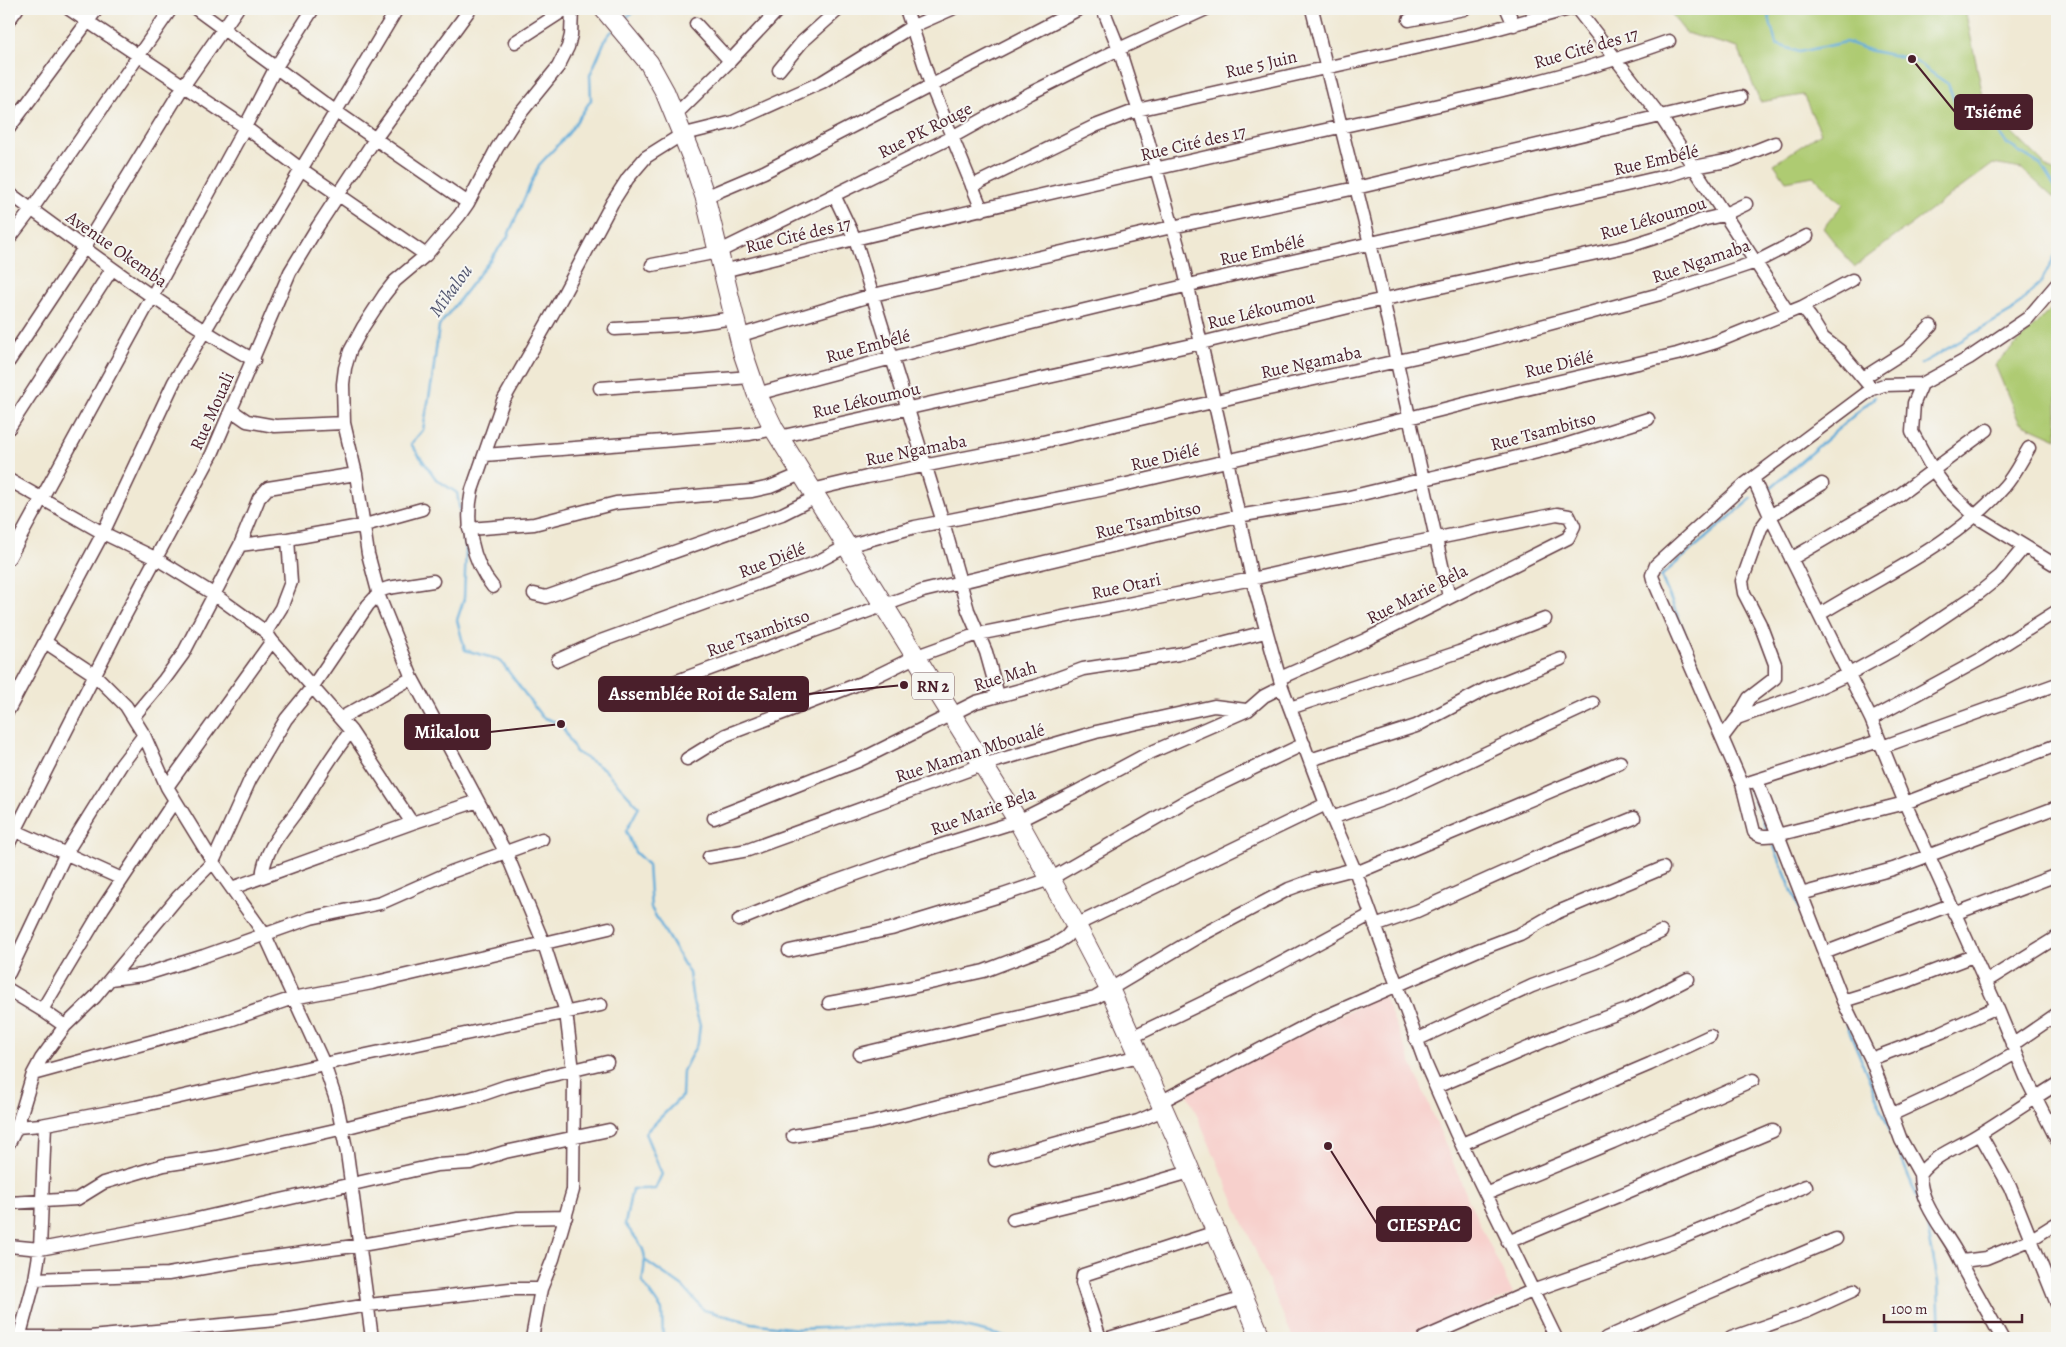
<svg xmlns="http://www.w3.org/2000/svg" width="2066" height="1347" font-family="Alegreya,serif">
<rect width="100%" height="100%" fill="#f6f6f2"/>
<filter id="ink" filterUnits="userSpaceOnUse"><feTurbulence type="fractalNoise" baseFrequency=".02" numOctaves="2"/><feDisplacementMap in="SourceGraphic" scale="10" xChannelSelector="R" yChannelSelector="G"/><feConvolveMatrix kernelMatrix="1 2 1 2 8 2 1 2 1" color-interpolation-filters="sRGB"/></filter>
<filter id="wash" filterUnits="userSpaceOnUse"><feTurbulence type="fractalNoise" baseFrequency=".0096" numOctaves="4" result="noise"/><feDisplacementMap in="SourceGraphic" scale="20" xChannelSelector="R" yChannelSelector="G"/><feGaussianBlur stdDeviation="1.12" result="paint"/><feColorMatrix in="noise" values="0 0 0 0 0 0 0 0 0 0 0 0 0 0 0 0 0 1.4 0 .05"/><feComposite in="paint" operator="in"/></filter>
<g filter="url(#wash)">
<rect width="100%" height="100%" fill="#f0e9d4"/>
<path fill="#f7d0cc" d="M1383,994L1469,1201L1513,1294L1411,1338H1293L1187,1092Z"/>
<path fill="#aecb72" stroke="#7c754e" d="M1667,9H1965L1985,106L2046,166L2057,174V201L2022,169L1993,164L1854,267L1823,228L1843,204L1813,176L1786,181L1774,164L1821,133L1803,95L1760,102L1738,48L1686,33Z
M2057,303V439L2019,422L1995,365Z"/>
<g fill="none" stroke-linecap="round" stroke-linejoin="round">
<path stroke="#61acd9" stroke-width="2.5" d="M1767,9L1776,44L1799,52L1846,42L1872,51L1912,59L1948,84L1955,103L1990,121L2007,144L2041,165L2057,191
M623,20L637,9
M612,31L606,38L590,75L591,100L568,134L539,165L507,238L439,326L432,381L423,430L411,444L436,479L457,493L466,549L464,599L457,620L465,650L500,660L542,717L561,724L576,752L604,769L639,807L626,831L635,852L648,865L651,908L689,973L693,1002L700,1025L698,1042L683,1071L682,1096L645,1133L662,1174L655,1189H632L625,1224C645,1251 648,1248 642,1282L662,1310L663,1338
M1921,364L2012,311L2041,282L2057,252
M1768,490L1875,397
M1714,703L1661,576L1752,498
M1750,790L1766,829
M1773,844L1824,970
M1841,1010L1926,1219L1938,1282L1940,1338
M646,1261L683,1287L704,1310L752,1323L797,1329L947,1323L1011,1338"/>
</g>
</g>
<g filter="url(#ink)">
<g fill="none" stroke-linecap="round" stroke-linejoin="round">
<g stroke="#633d44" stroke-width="15">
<path id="minor" d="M69,9L245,127L301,169L426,255
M196,9L335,111L468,203
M906,9L931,85L982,210
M1103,9L1119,49L1148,140L1181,256L1221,431L1252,579L1282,687L1326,804L1356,873L1426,1065L1456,1133L1556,1338
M1312,9L1377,272L1449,597
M1507,9L1514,25
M1577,9L1661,117L1788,312
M9,20L17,9
M1409,20L1464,9
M696,24L730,61
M515,42L566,9
M779,70L802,42L839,9
M674,116L730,61L779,9
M9,128L97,9
M972,186L1095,126L1137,110L1477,34L1569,9
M9,193C89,251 167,312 254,360
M834,195L855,239L943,522L968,610L986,652L998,695
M705,197L764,172L1079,9
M9,239L32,209L171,9
M652,265L718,252L952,137L1031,93L1119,49L1206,9
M723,271C916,223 1110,179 1304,135C1426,107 1551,84 1669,41
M2057,284L2028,318L1969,358L1922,384L1914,403L1912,432L1933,470L1948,490L1975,516L2057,566
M1802,307L1810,317L1823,338L1840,351L1872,389
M615,329L684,325L734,318
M738,336L873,295L1172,227L1356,188L1741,97
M9,361L84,248L184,85L237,9
M1863,378L1907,350L1931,326
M1922,384L1884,385L1872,389L1745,484L1656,565L1652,575L1653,579L1742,784L1754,832C1761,838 1769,836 1777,835L1905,803L2057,745
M600,388L751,377
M757,394C1059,311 1365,245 1670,175L1694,167L1732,160L1775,143
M231,410L247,421L275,426L344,423
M9,428L112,269
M779,437L1201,343L1357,305L1629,246L1673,232L1702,220L1723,215L1746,204
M485,455L750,434L774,429
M1753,478L1770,516L1871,719L1905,803L1997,1007L2028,1082L2057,1140
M9,480L103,533L157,559L215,595L266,632L272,641L351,731L412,823
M812,490L867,477L1030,445L1259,391L1467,346L1660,294L1756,262L1807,236
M469,529L534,524L616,503L752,491L770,487L801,474
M240,545L259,498L268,488L356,474
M9,558L245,127L276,67L313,9
M1791,559L1898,496L1987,430
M493,587C471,561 465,523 472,490L503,401L562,297L612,203L628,178L646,157L681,135L733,122L822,82L911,27L952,9
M534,594L546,597L782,514L816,497
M1820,614C1883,575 1955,544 2004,487C2014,476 2021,461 2029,448
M266,632L281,608L291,582L288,539
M45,642L95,675L126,706L144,735L167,787L213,862L265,935L324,1064L336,1100L347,1153L372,1338
M558,660L598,642L815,563L847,546L915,527L1105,489L1361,430L1492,397L1677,354L1716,342L1802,307L1852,280
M666,685L923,591L1238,516L1345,498L1509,459L1565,445L1648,419
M1290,708L1459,652L1545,619
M9,709L103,533L174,382L397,9
M134,716L164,680L183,654L240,545L288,539L365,525L422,509
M1738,717L1749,698L1775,678V664L1760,624L1744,593L1742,581L1761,528L1770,516L1822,484
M341,718L412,678
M1871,719L1981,659L2057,611
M1722,738L1737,718L1802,695L1849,674L1900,646L1979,593L2000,576L2024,547
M1882,747L2057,684
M687,759L726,735L866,681L917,656L978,634L1252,579L1393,547L1557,514L1569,516L1574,526L1568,538L1365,640L1280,678
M1310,760L1416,726L1486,689L1561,659
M1757,781L1843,1001L1871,1059L1901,1140L1920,1174C1936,1153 1960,1147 1981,1133C2007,1117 2031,1100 2057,1084
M1751,782L1879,741
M167,787L272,641
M714,818L858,761L976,702L1039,685L1083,669L1179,654L1265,632
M1332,818L1398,794L1593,703
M9,828L122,879
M9,843L121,623L212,454L290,272L318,226L375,139L470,9
M709,857L748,850L982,765L1096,732L1214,706L1246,710
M1356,873L1620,762
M262,877C265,847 285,828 302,804C318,779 332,754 351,731
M232,888L412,823L478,801
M1801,894L1893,869L2057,807
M1954,914L2057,875
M739,920L820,887L910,855L1018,821L1078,791L1145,755L1248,710L1264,696L1282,687
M1375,926L1417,911L1533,859L1634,818
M789,951L891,929L1003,895L1050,879L1191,798L1304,744
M1824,953L1950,905
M9,973L66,853L121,765L144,735
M110,979L143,975L204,956L311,918L381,903L451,872L542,839
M1985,982L2057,937
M9,990L42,1010L65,1026
M1843,1001L1908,981L1973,956
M829,1003L894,991L984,971L1055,944L1066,937L1076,925L1326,804
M42,1010L103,908L175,800
M1130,1038L1248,981L1370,915
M1416,1040L1532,986L1597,962L1661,932
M2012,1045L2057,1014
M860,1054L1095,998L1196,938L1289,889L1316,879L1354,869
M1871,1059L1942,1032L1997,1007
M33,1074L227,1021L293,998L372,983L609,928
M1436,1087L1568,1031L1630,1009L1688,979
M1160,1102L1315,1021L1478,950L1520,934L1558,912L1663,868
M1893,1114L1977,1075L2016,1053
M17,1127L41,1125L136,1107L324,1064L601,1005
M1980,1134L2010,1187L2057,1304
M793,1136L871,1123L1139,1056
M9,1143L17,1127L33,1074L41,1059L65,1026L95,997L178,897L213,862L250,780L286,719L313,686L368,605L382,590L388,588L433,581
M1462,1144L1650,1064L1710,1036
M995,1160L1138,1121L1163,1110
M1920,1174C1920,1212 1955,1238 1965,1272L2002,1338
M1486,1194L1613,1142L1753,1080
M9,1203L77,1199L103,1183L164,1165L216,1157L344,1128L415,1110L478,1096L507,1086L607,1062
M1013,1219L1114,1194L1190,1172
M1508,1242L1773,1131
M9,1246L40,1249L188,1221L437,1165L470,1163L505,1152L609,1130
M1962,1261L1986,1258L2030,1240L2057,1223
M35,1279L168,1274L244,1261L361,1245L518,1218L566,1217
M9,1337H90L276,1320L369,1305L510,1289H541
M19,1338L35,1279L40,1249L45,1125
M532,1338L541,1289L553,1259L573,1190L574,1079L566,1012L544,944L508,857L412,678L380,599L368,554L356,474L344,423L343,384L345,368L350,351L363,327L384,295L395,281L426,255L459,216L468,203L497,148L515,120L558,67L568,47L571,35L572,9
M1100,1338L1082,1283L1083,1275L1216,1232
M1109,1338L1244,1298
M1424,1338L1532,1291L1674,1241L1806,1186
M1606,1338L1698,1297L1836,1239
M1731,1338L1808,1311L1854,1290"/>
</g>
<g stroke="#633d44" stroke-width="21">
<path id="highway" d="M604,9L649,63L665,92L692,158L705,197L743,353L757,394L774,429L1018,821L1076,925L1110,990L1178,1142L1261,1338"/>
</g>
<use href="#minor" stroke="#fff" stroke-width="12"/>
<use href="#highway" stroke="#fff" stroke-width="19"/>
</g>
</g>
<g text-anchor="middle" stroke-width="4" stroke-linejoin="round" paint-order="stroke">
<rect fill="#f6f6f2" stroke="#7e6067" stroke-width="1" x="912" y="672.5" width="42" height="27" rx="4"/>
<g font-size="16" font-weight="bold" fill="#4a1f2b">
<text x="933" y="692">RN 2</text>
</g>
<g font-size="18" fill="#4a1f2b" stroke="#f6f6f2">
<text transform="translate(1586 48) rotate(-16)" y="6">Rue Cité des 17</text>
<text transform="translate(1261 64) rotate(-13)" y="6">Rue 5 Juin</text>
<text transform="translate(925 130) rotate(-27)" y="6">Rue PK Rouge</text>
<text transform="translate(1193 143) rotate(-13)" y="6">Rue Cité des 17</text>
<text transform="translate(1656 160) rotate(-13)" y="6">Rue Embélé</text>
<text transform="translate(1653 218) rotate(-17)" y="6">Rue Lékoumou</text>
<text transform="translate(798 235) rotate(-13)" y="6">Rue Cité des 17</text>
<text transform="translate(117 249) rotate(35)" y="6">Avenue Okemba</text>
<text transform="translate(1262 250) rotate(-13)" y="6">Rue Embélé</text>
<text transform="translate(1701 261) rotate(-19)" y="6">Rue Ngamaba</text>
<text transform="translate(1261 310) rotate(-14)" y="6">Rue Lékoumou</text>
<text transform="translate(868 346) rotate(-15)" y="6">Rue Embélé</text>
<text transform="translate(1311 362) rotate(-12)" y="6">Rue Ngamaba</text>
<text transform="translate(1559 364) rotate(-13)" y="6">Rue Diélé</text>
<text transform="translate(866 400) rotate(-13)" y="6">Rue Lékoumou</text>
<text transform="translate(212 411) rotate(-66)" y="6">Rue Mouali</text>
<text transform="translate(1543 431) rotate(-15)" y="6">Rue Tsambitso</text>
<text transform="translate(916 450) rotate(-11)" y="6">Rue Ngamaba</text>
<text transform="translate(1165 457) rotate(-13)" y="6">Rue Diélé</text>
<text transform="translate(1148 520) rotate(-14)" y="6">Rue Tsambitso</text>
<text transform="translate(772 560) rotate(-21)" y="6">Rue Diélé</text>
<text transform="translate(1126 586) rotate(-12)" y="6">Rue Otari</text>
<text transform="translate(1417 594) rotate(-27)" y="6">Rue Marie Bela</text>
<text transform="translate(758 633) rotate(-20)" y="6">Rue Tsambitso</text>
<text transform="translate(1005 676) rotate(-17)" y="6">Rue Mah</text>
<text transform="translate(970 753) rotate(-18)" y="6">Rue Maman Mboualé</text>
<text transform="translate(983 811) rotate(-20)" y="6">Rue Marie Bela</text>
</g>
<g font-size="19" font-style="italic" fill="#535771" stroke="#f6f6f2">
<text transform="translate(450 290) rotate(-54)" y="7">Mikalou</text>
</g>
</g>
<path fill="none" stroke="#4a1f2b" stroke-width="2" d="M1912 59L1955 112M904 685L808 694M561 724L490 732M1328 1146L1377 1224"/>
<g fill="#4a1f2b" stroke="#f6f6f2" stroke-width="2">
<circle cx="1912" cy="59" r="5"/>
<circle cx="904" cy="685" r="5"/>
<circle cx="561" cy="724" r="5"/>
<circle cx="1328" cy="1146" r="5"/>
</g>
<g fill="#4a1f2b" stroke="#4a1f2b" stroke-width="2">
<rect x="1955" y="95" width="77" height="34" rx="5"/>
<rect x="599" y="677" width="209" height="34" rx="5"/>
<rect x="405" y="715" width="85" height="34" rx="5"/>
<rect x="1377" y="1207" width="94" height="34" rx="5"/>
</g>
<g font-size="19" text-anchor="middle" font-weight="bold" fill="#fff">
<text x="1993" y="118">Tsiémé</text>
<text x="703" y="700">Assemblée Roi de Salem</text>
<text x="447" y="738">Mikalou</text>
<text x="1424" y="1231">CIESPAC</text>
</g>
<rect width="2066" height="1347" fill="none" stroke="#f6f6f2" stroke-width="30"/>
<path d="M1884 1314v8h138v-8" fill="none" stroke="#4a1f2b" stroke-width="2.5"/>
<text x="1891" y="1314" font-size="15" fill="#4a1f2b" stroke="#f6f6f2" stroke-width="4" paint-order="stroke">100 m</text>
</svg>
